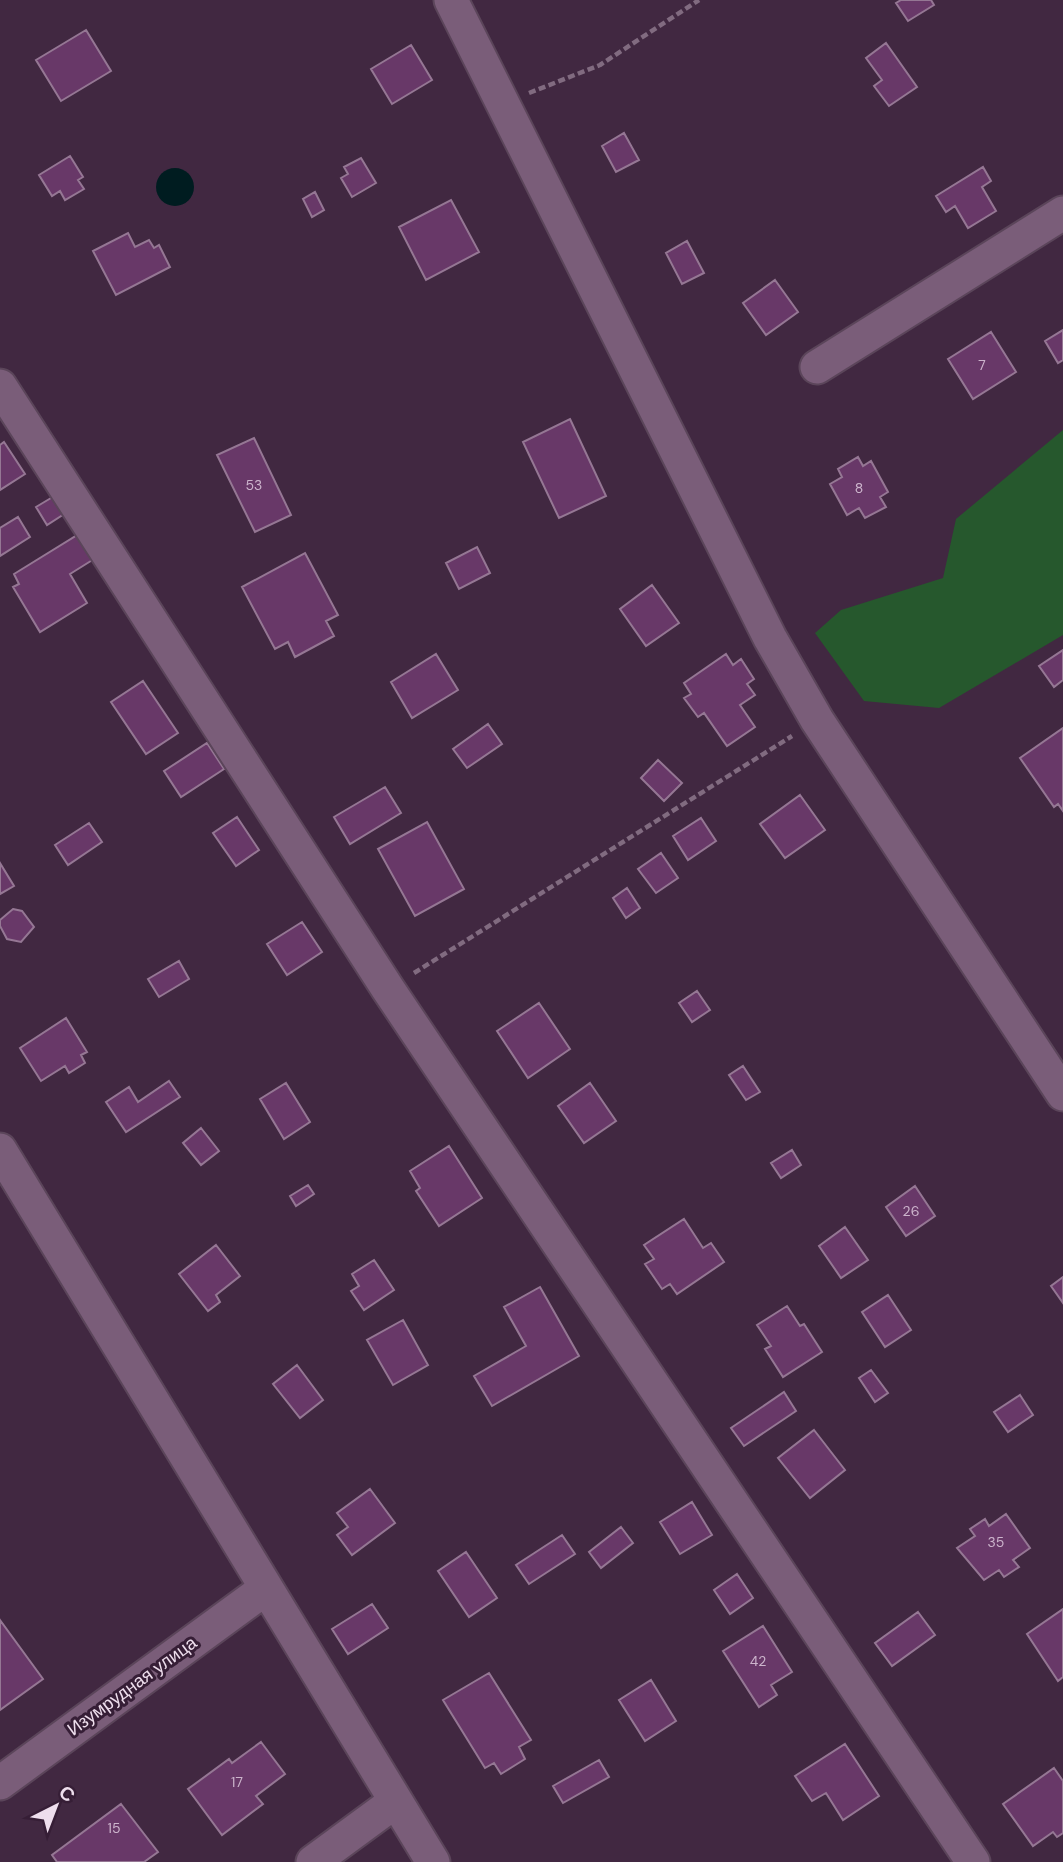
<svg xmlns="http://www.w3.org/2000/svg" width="1063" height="1862" font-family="'DM Sans',sans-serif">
<rect width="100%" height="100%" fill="#412841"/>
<path fill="#26582d" d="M1063,430V635L939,708L864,701L815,633L841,610L943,578L956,519Z"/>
<path fill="#001c20" d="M156 187a19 19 0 1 1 38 0a19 19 0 1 1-38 0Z"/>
<path fill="#683868" stroke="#957794" stroke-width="2" d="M901,0H931L934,5L908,21L896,3Z
M86,30L111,71L61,101L36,60Z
M886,43L917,87L889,106L874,86L882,80L866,58Z
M411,45L432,80L392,104L371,69Z
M624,133L639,160L616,172L602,146Z
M70,156L83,177L78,180L84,189L65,200L60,191L52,196L39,175Z
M361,158L376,183L352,197L341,178L348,174L344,167Z
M983,167L991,181L982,187L996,211L968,228L955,206L946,212L936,196Z
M315,192L324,210L312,217L303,199Z
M451,200L479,252L426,280L399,227Z
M128,233L135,247L149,240L154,248L159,245L170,267L116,295L93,251Z
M687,241L704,273L682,284L666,253Z
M775,280L798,312L766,335L743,303Z
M1063,330V360L1058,363L1045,341Z
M991,332L1016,372L973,399L948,359Z
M570,419L606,496L559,518L523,442Z
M254,438L291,515L255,532L217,455Z
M4,442L25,474L0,490V445Z
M858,457L863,466L871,461L888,492L880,497L886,507L865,518L859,508L847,515L830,484L842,477L838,469Z
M61,492L72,509L47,525L36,507Z
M18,517L30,537L0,556V528Z
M79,534L94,559L70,574L87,603L40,632L13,587L19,584L14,574Z
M477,547L490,573L459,589L446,563Z
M305,553L338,615L326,621L334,636L295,657L288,642L275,649L242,587Z
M652,585L679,623L646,646L620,609Z
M1063,650V680L1054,687L1039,666Z
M436,654L458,690L412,718L391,682Z
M726,654L733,665L741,659L754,679L747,684L755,695L740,705L755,727L727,746L704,713L698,717L684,698L691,694L684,683Z
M143,681L178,733L146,754L111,702Z
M488,724L502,744L467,768L453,749Z
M1063,728V811L1058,804L1054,807L1020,758Z
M207,743L224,769L181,797L164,771Z
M658,760L682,783L664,801L641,778Z
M385,787L401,813L350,844L334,817Z
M800,795L825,830L785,858L760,824Z
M237,817L259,850L236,866L213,833Z
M701,818L716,841L688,860L673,836Z
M427,822L464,889L415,916L378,849Z
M89,823L102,842L68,865L55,845Z
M661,853L678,878L656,893L638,869Z
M0,863L14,886L0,894Z
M627,888L640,908L626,918L613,898Z
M13,909L22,911L34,927L21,942L7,939L0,926V920Z
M302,922L322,952L287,975L267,944Z
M179,961L189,979L159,997L148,979Z
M697,991L710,1010L692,1022L679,1003Z
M539,1003L570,1049L528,1078L497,1031Z
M66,1018L87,1052L81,1055L85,1063L69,1073L65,1066L41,1081L20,1048Z
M743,1066L760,1092L746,1100L729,1075Z
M169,1081L180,1097L126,1132L106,1102L129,1087L138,1102Z
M286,1083L310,1122L284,1139L260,1099Z
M590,1083L616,1121L584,1143L558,1106Z
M201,1128L219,1151L201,1165L183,1143Z
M449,1146L482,1198L439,1226L416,1191L420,1188L410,1171Z
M792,1150L801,1165L781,1178L771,1163Z
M308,1185L314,1194L296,1206L290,1196Z
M915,1186L935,1216L906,1236L886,1207Z
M684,1219L703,1248L711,1243L724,1262L677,1294L670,1284L662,1289L645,1264L654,1259L644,1245Z
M845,1227L868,1260L841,1278L819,1246Z
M216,1245L240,1276L216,1295L220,1302L208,1311L179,1274Z
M374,1260L394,1290L364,1310L351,1291L359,1286L352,1274Z
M1063,1277V1303L1051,1286Z
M540,1287L579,1356L492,1406L474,1376L526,1346L504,1307Z
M888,1295L911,1330L885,1347L862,1312Z
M787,1306L800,1326L804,1324L822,1352L783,1377L765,1349L771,1346L757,1325Z
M403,1320L428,1365L393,1385L367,1340Z
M297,1365L323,1400L300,1418L273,1384Z
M871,1370L888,1393L875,1402L859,1378Z
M784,1392L796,1411L744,1446L731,1428Z
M1020,1395L1033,1415L1008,1432L994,1412Z
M814,1430L845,1470L810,1498L778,1458Z
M370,1489L395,1523L352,1555L337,1535L348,1527L337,1513Z
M692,1502L712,1535L680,1554L660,1522Z
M1006,1514L1030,1548L1013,1560L1019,1567L1004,1577L999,1570L984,1580L957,1548L975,1536L970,1529L985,1519L989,1526Z
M621,1527L633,1543L601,1568L589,1552Z
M562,1535L575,1554L529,1584L516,1565Z
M466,1552L497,1598L469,1617L438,1571Z
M737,1574L753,1598L730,1614L714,1590Z
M372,1604L388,1628L348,1654L332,1629Z
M1063,1609V1677L1058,1681L1027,1634Z
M918,1612L935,1635L892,1666L875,1643Z
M0,1620L43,1679L0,1710Z
M763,1626L792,1672L771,1685L777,1695L759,1707L723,1651Z
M489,1673L531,1740L519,1747L525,1759L501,1774L494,1763L485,1768L443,1700Z
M651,1680L676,1721L645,1741L619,1700Z
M261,1742L285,1774L256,1796L263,1804L222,1835L188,1789L229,1759L232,1763Z
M845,1744L879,1796L843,1820L826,1793L812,1801L795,1776Z
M599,1760L609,1777L563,1803L553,1786Z
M1054,1768L1063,1781V1833L1057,1837L1053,1832L1033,1846L1003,1804Z
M121,1804L158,1852L144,1862H57L52,1855Z"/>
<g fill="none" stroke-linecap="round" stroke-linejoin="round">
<g stroke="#5b455a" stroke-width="37">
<path id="minor" d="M451,0L770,638L817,720L1063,1094
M817,367L1063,213
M0,386L388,989L973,1862
M0,1150L433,1862
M0,1783L265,1589
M313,1862L396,1801"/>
</g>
<path stroke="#816b80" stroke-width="4.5" stroke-dasharray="7 3.5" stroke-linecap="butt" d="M529,93L600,65L699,0
M414,973L792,736"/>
<use href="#minor" stroke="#7a5d79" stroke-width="33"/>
</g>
<g text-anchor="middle" stroke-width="6" stroke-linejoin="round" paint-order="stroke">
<g font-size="14" fill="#ccb4cc">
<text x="982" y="370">7</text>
<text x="254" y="490">53</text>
<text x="859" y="493">8</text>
<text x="911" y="1216">26</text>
<text x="996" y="1547">35</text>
<text x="758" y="1666">42</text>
<text x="237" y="1787">17</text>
<text x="114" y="1833">15</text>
</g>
<g font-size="18" fill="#eedeed" stroke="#361e36">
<text transform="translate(132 1686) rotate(-36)" y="6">Изумрудная улица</text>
</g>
</g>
<g transform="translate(56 1806) rotate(42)" stroke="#361e36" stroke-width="5" paint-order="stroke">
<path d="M0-5L12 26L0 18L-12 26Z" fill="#eedeed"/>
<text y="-10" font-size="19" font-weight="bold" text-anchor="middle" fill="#eedeed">С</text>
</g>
</svg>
